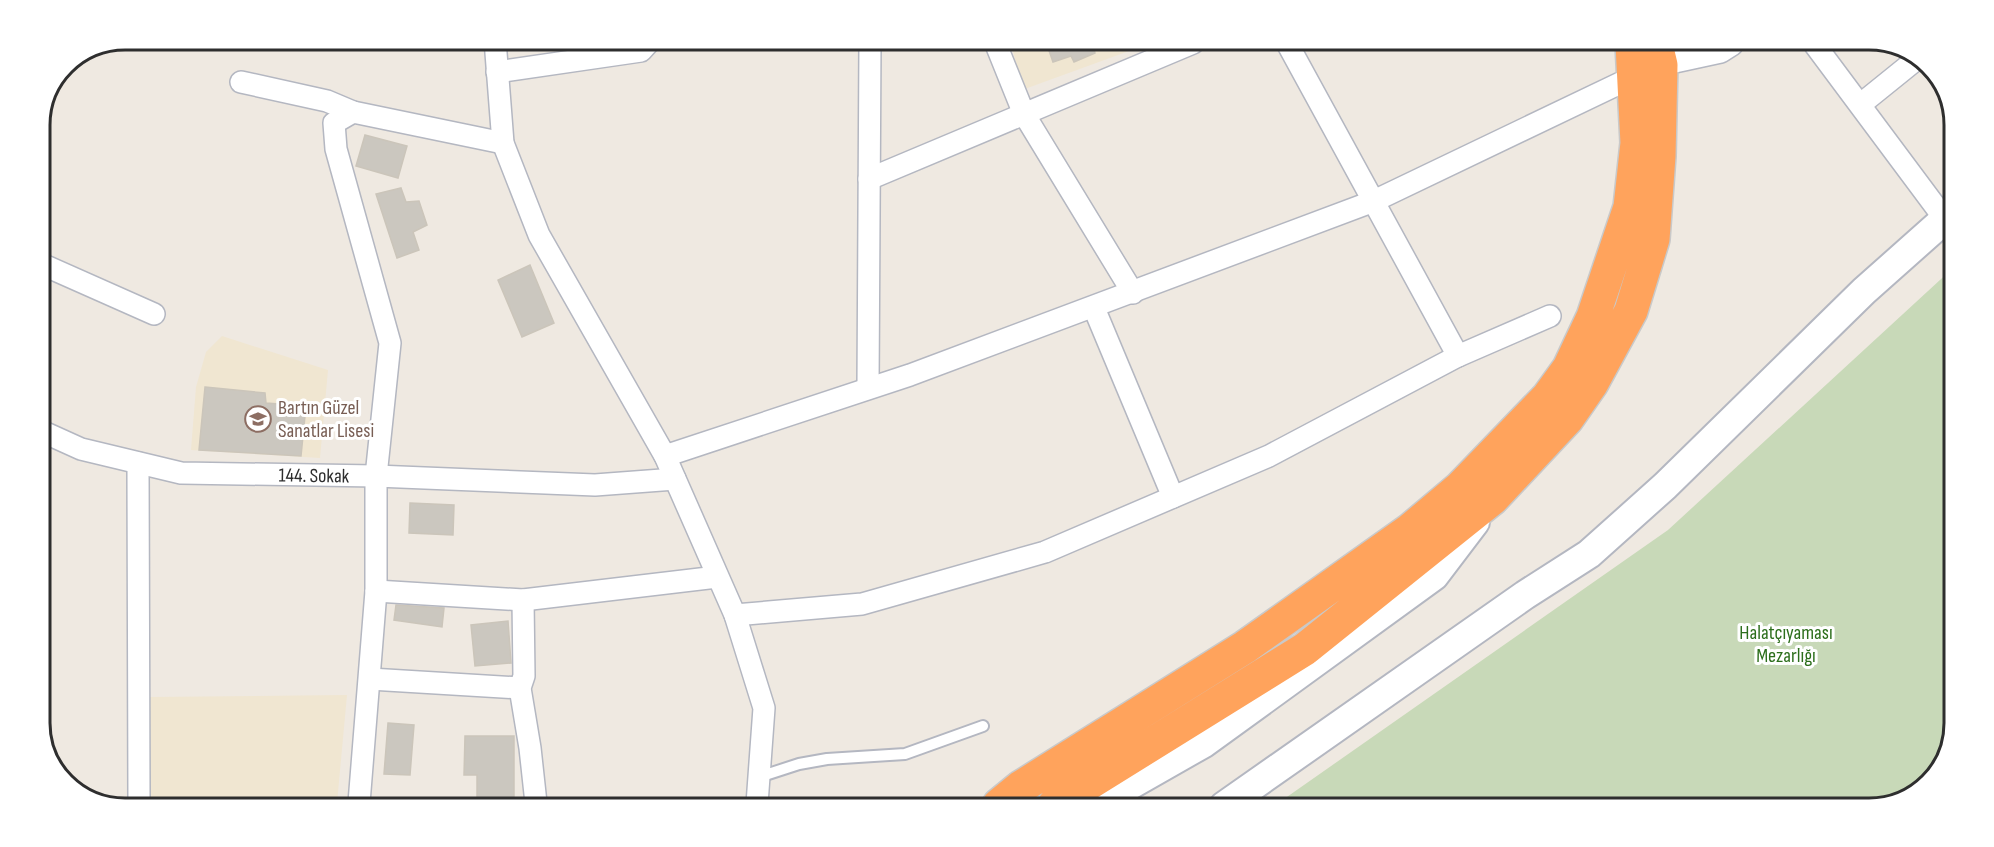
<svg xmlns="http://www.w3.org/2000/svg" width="1994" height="847" font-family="'Sofia Sans Condensed',sans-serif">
<rect width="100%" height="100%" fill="#efe9e1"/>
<path fill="#f0e6d1" d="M1011,42L1151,43L1022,90Z
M222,336L328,370L320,458L191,450L196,387L206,352Z
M347,695L337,803L150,802L149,697Z"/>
<path fill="#c8d9b8" d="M1953,268L1949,755L1917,793L1870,808L1274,806L1668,530Z"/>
<path fill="#cbc7bf" stroke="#cbc5ba" stroke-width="1.5" d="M1046,42L1105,43L1106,45L1094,49L1095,53L1074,62L1071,56L1053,62Z
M365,135L407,146L398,178L356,166Z
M401,188L406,202L419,201L427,225L413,232L419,250L397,258L376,194Z
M530,265L554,323L522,337L498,280Z
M205,387L265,393L266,403L306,406L301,456L199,450Z
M410,503L454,505L453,535L409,533Z
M396,605L444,608L442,627L394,620Z
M508,621L511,663L475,666L471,625Z
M388,723L414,725L410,775L384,774Z
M465,736H514V803H477V775H464Z"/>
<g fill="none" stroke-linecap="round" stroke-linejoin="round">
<g stroke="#b4b7c1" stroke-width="14">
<path id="lane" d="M759,777L799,764L827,759L905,754L983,726"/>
</g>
<g stroke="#b4b7c1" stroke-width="24">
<g id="street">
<path d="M495,40L503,143L539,235L665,456L735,615L764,708L757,804"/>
<path d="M995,42L1024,114L1133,293"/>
<path d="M1287,43L1458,356"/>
<path d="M1815,45L1944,218"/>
<path d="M1661,65L1721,52L1732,45"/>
<path d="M497,72L641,51L650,41"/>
<path d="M241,82L327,101L353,112"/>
<path d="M1861,104L1918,58"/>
<path d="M869,179L1193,43"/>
<path d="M39,263L154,314"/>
<path d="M1094,308L1173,497"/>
<path d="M868,388L870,42"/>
<path id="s1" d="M39,430L81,449L181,473L376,476L595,485L675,479"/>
<path d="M665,456L910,375L1374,201L1635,76"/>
<path d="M138,463L139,802"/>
<path d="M376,591L523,600L717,577"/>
<path d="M523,600L524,676L520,688L530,748L536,803"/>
<path d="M735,615L862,604L1045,552L1269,456L1458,356L1550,316"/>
<path d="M370,679L520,688"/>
<path d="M359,803L376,591V476L390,343L336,149L334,123L353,112L503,143"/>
</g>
</g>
<g stroke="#b4b7c1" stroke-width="32">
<path id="secondary" d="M1095,805L1204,743L1434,576L1475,522
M1224,806L1525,595L1589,554L1665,486L1864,291L1954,211"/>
</g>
<g stroke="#c9c9c9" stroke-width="36">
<path id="highway" d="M999,805L1021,787L1245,647L1410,530L1460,488L1548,397L1569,368L1593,317L1630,207L1637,143L1632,44
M1054,805L1305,649L1492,499L1567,419L1592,383L1631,311L1653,239L1659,156L1661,65L1656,44"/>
</g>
<use href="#lane" stroke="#fff" stroke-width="10"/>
<use href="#street" stroke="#fff" stroke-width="21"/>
<use href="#secondary" stroke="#fff" stroke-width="28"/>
<use href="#highway" stroke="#ffa35c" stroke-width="33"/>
</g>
<defs>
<g id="school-ring" transform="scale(1.35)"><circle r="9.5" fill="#fff" stroke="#8d6e63" stroke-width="1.5"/><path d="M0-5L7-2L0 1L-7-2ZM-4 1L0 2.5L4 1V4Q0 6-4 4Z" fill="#8d6e63"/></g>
</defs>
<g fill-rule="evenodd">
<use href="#school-ring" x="258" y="419"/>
</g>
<g text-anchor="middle" stroke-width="6" stroke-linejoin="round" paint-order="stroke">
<g font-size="20" fill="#785e54" stroke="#fff" text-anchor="start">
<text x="278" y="414">Bartın Güzel<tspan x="278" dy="23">Sanatlar Lisesi</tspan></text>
</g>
<g font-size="20" fill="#2e2e2e" stroke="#fff">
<text dy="7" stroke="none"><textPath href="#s1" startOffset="282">144. Sokak</textPath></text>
</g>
<g font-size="20" fill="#2c6e1b" stroke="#fff">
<text x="1786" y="639">Halatçıyaması<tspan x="1786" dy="23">Mezarlığı</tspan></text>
</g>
</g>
<path d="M0 0H1994V847H0ZM125 50H1869A75 75 0 0 1 1944 125V723A75 75 0 0 1 1869 798H125A75 75 0 0 1 50 723V125A75 75 0 0 1 125 50Z" fill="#fff" fill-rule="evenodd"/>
<path fill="none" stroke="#2e2e2e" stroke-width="3" d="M125 50H1869A75 75 0 0 1 1944 125V723A75 75 0 0 1 1869 798H125A75 75 0 0 1 50 723V125A75 75 0 0 1 125 50Z"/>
</svg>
